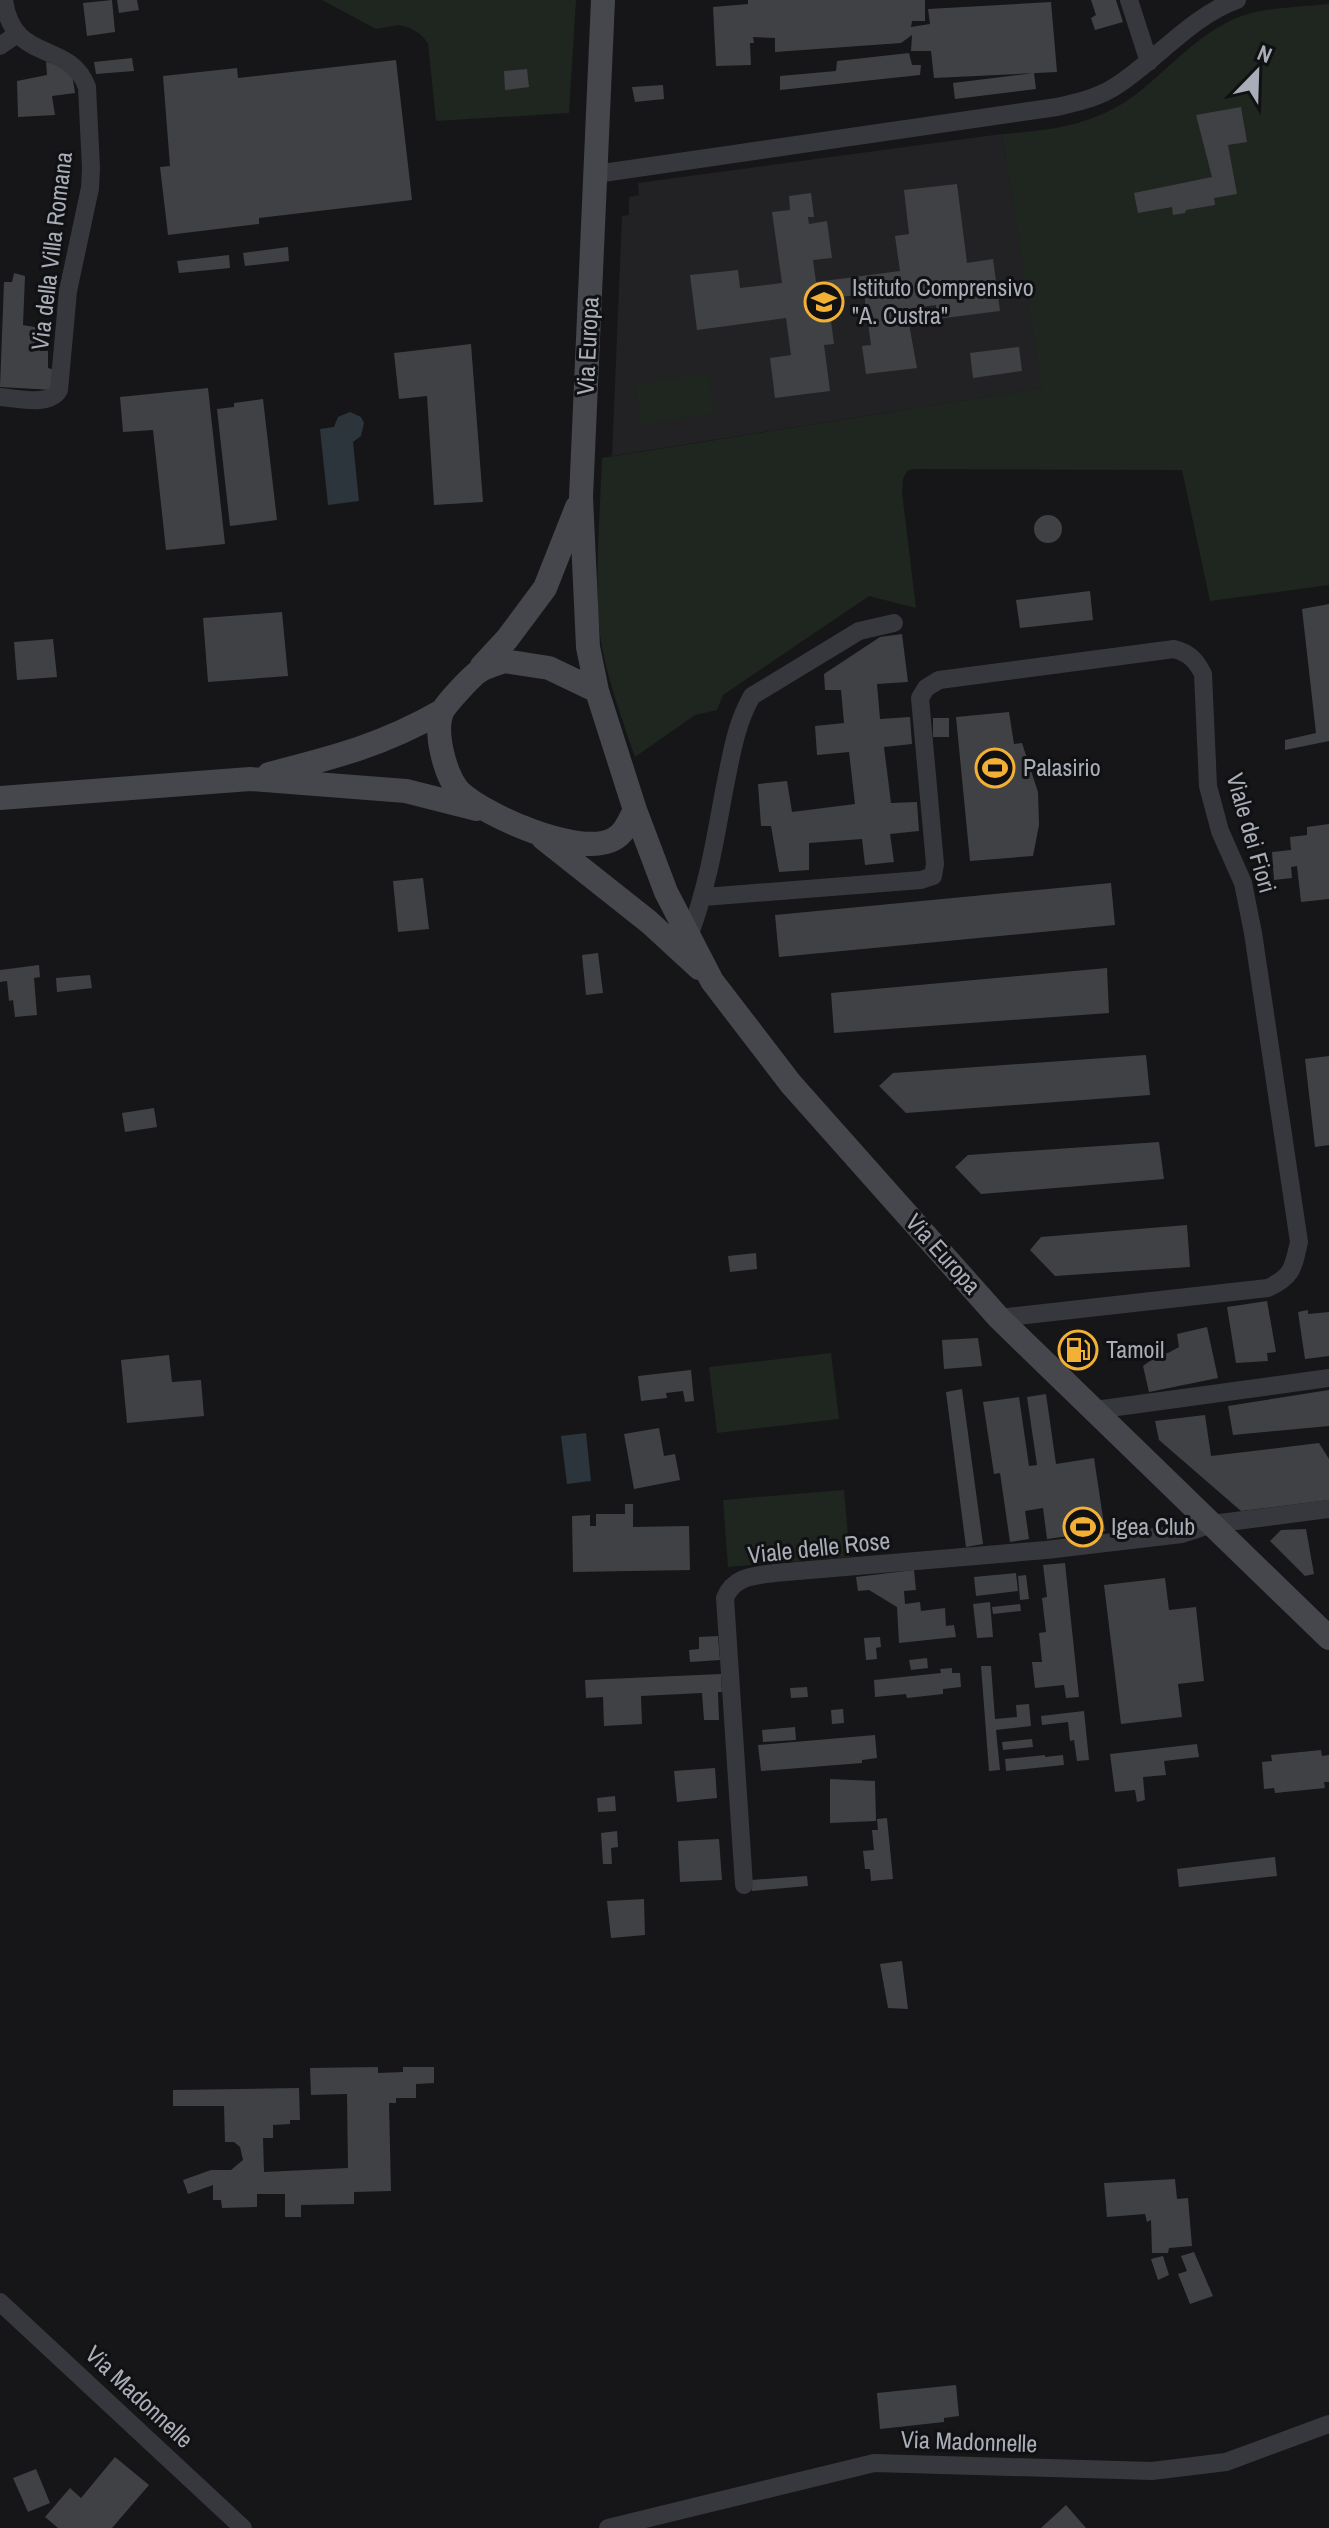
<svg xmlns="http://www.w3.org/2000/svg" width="1329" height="2528" font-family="'Archivo Narrow',sans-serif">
<rect width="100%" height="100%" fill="#161618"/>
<path fill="#222225" d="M1002,134L1043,388L612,456L622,216L629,215V197L639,195L638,183Z"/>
<path fill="#1e261f" d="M322,0H576L569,113L436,121L428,43L420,34L410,28L399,25L376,29Z
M1329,4V585L1210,601L1182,470L914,469L907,471L903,479L902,492L916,608L869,596L723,695L717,710L695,715L635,757C622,719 602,665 599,625C595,570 600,513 602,458L1042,388L1002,134C1057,130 1102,124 1145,87C1174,63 1198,36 1232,20C1258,7 1301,7 1329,4Z
M708,373L715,413L641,425L635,385Z
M831,1353L839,1419L717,1433L709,1367Z
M844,1490L850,1557L728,1567L723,1500Z"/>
<path fill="#2c353c" d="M350,412L361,417L364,423L361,436L353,442L359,501L328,505L320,429L334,427L338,417Z
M586,1433L591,1481L567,1484L561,1436Z"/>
<path fill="#404145" d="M112,0L115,32L87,36L83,3Z
M117,0H137L139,10L119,13Z
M748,0H925V21H912L911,27L930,24L928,9L1051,2L1057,72L934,78L931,51H911L912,35L901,43L775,52V38L753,37L754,43H750L751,65L716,66L713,7L748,4Z
M1091,0H1116L1123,22L1095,30L1091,18L1096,15Z
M909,53L912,65H921L920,75L780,90V76L836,71L837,61Z
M132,58L134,71L96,74L94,62Z
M396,60L412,200L259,218V224L168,235L160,167L170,166L163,76L237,68L238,78Z
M46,62L60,65L72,74L75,93L52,96L55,115L18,117L17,81L47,75Z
M527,69L529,87L505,90L504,71Z
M1034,73L1036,89L955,99L953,83Z
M663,85L664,99L635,102L632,87Z
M1241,107L1247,142L1228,145L1237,194L1214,198L1215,205L1186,210L1185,213L1173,215L1172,207L1138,213L1134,193L1212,177L1196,115Z
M957,184L967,263L993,259L1000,311L937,319L936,305L914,308L916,323L909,324L917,368L866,374L862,346L871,345L864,294L825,299L826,313H830L834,344L824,345L830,391L775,398L770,358L791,355L786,318L697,330L690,275L738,270L740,288L782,283L772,212L790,210L789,196L811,193L814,217H808L809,224L827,221L832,258L813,260L816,282L900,271L895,236L909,234L904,190Z
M288,247L289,261L245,266L243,253Z
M229,255L230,268L179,273L177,261Z
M14,273L25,276L23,325L51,330L49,338L40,336V351H48V368L58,371L54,390L0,387L4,282H12Z
M471,344L483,502L434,505L427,396L399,399L394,353Z
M1019,347L1022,371L973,378L970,353Z
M208,388L225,544L166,550L153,430L123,432L120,397Z
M263,399L277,520L230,526L217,409L234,407V403Z
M1034 529a14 14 0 1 1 28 0a14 14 0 1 1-28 0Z
M1090,591L1093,620L1020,628L1016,600Z
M1329,604V741L1285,750V740L1316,733L1302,609Z
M282,612L288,676L208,682L203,618Z
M902,634L908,682L877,684L880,719L910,717L912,744L884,747L891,803L917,802L919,831L890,834L894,862L865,865L862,839L809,843V870L779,872L771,826H761L758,784L787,781L792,812L855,804L849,752L817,755L815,726L844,723L841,690H825L824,674L880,637Z
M53,639L57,677L17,680L14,642Z
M1009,712L1014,744L1022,743L1038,792L1039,825L1033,856L970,861L956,717Z
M933,718H949V737H933Z
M1329,824V899L1301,902L1297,866L1291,867L1292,878L1274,880L1272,852L1291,850L1290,837L1307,835V827Z
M423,878L429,929L398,932L393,881Z
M1111,883L1115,925L779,957L775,915Z
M598,953L603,993L586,995L582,955Z
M39,965L40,977L34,978L37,1015L15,1017L13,1000L9,1001L7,981L0,982V970Z
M1107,968L1109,1013L834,1033L831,993Z
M90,975L92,988L57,992L56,978Z
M1146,1055L1150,1095L906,1113L879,1086L893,1073Z
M1329,1056V1145L1315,1147L1305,1059Z
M154,1108L157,1127L125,1132L122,1113Z
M1159,1142L1164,1179L981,1194L955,1167L968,1155Z
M1187,1225L1190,1267L1055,1276L1030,1250L1041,1237Z
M756,1253L757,1269L730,1272L728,1256Z
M1267,1301L1276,1352L1267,1353L1268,1361L1236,1363L1227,1307Z
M1308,1310V1314L1329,1312V1356L1305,1359L1298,1312Z
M1207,1327L1218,1378L1149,1392L1143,1366L1161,1353H1168L1179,1347L1177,1334Z
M1081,1336L1096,1352L1080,1367L1065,1352Z
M978,1338L982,1366L944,1369L942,1340Z
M169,1355L172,1382L201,1380L204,1416L127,1423L121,1360Z
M691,1370L694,1401L685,1402L683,1391L666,1393L667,1398L641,1401L638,1376Z
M962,1389L983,1544L966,1547L946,1392Z
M1329,1390V1426L1233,1435L1228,1406Z
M1046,1394L1056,1464L1094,1458L1105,1531L1047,1539L1043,1508L1025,1511L1029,1539L1010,1542L1000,1473L994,1474L983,1402L1019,1397L1029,1466L1037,1465L1027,1397Z
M1205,1415L1211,1456L1319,1443L1329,1459V1500L1241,1511L1159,1440L1155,1421Z
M659,1428L664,1456L675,1454L680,1480L634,1489L624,1434Z
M625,1504H633V1527L689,1526L690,1570L573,1572L572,1516L590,1515V1526H596V1514H625Z
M1306,1529L1314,1574L1305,1576L1270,1541L1281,1530Z
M1065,1563L1079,1697L1066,1698L1064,1685L1035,1688L1032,1662H1042L1039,1633L1046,1632L1042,1598L1047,1597L1043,1565Z
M914,1570L916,1590L904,1591L905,1604L920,1602L921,1611L945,1608L946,1626L954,1625L956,1637L899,1643L897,1607L869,1590L858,1591L856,1577Z
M1016,1573L1018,1591L976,1596L974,1577Z
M1026,1575L1029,1599L1020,1600L1018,1576Z
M1165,1578L1169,1610L1196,1607L1204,1681L1178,1684L1182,1717L1121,1724L1104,1585Z
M990,1602L993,1637L977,1638L973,1604Z
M1020,1604L1021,1611L993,1614L992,1607Z
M718,1636L720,1660L690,1662L689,1650L699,1649V1637Z
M880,1637L881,1647L876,1648L877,1659L866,1660L864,1638Z
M927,1658L928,1668L911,1670L909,1660Z
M981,1666H991L995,1719L1017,1717L1016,1705L1029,1704L1031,1726L996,1730L1000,1770L989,1771Z
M952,1668V1673H960L961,1687L943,1689V1694L907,1698L906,1694L875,1697L874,1680L941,1673L940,1669Z
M721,1674L722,1692H718L719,1720H704L702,1693L641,1696L642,1724L604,1726L603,1697L586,1698L585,1680Z
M807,1687L808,1697L791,1698L790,1688Z
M843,1709L844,1723L832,1724L831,1710Z
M1084,1711L1089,1760L1077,1761L1074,1740L1070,1741L1068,1722L1042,1725L1041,1716Z
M795,1727L796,1740L763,1742L762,1730Z
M875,1735L877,1758L862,1760V1763L761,1771L758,1745Z
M1032,1739L1033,1747L1003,1750L1002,1742Z
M1197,1744L1199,1757L1164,1761L1166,1775L1143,1777L1145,1800L1137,1802L1135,1790L1115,1792L1110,1754Z
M1321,1750L1322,1756L1329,1755V1782H1324L1325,1788L1275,1793L1274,1788L1264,1789L1262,1762L1272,1761L1271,1755Z
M1045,1755V1757L1063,1755L1064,1765L1006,1771L1005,1759Z
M715,1768L717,1798L677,1802L674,1771Z
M830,1779L875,1781L876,1821L830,1823Z
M615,1796L616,1811L598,1812L597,1798Z
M887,1818L893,1879L871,1881L870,1869H865L863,1851L874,1850L872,1830H878L877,1819Z
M617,1831L618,1847L611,1848L612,1864H603L601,1833Z
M719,1839L722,1880L680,1882L678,1841Z
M1275,1857L1277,1876L1179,1887L1177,1869Z
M807,1876L808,1886L752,1891L751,1880Z
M644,1899L645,1935L611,1938L607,1901Z
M902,1961L908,2009L888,2008L880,1964Z
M378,2067V2073L403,2072V2067H434V2083L416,2084V2098H396V2103H389L391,2191L354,2192V2204L301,2205V2217H285V2194H257V2207L222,2208L221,2200H213V2185L188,2194L183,2180L211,2170H231L243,2160L240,2147L234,2142H225L224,2106H173V2090L299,2088L300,2120H290V2124L273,2125V2138H263L264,2172L348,2168L347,2094L311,2095L310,2068Z
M1175,2179L1177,2199L1188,2198L1192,2246L1169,2248L1168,2253H1152L1151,2220L1147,2222L1145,2214L1107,2217L1104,2183Z
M1194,2252L1213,2296L1190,2304L1178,2274L1187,2271L1181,2256Z
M1163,2256L1169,2275L1158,2280L1151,2259Z
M956,2385L959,2416L944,2418V2422L880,2429L877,2393Z
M115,2457L149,2485L112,2528H58L45,2517L70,2488L81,2498Z
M36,2469L50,2503L28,2512L13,2478Z
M1066,2505L1086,2528H1041Z"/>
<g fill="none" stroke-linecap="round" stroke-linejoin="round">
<path stroke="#37383d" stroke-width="18" d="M1129,0L1149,62
M0,46L17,34
M596,174L1057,107C1077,102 1098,98 1116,86C1155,61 1193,15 1237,0
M0,397C17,398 49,407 59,390L68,291L90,188L91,168L87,87C69,39 13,65 4,0
M704,897L921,880L933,876L935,864L920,698L926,688L939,680L1174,649C1189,653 1196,660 1203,674L1208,786L1220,831L1243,883L1253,933L1299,1242C1293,1268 1293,1276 1268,1288L999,1318
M689,936C707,889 715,841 724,791C731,758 735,725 752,696L859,631L894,623
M1095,1410L1329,1378
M744,1885L725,1598C734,1576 754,1576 774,1573L1046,1550L1182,1534L1212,1524L1329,1509
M0,2302L243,2528
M608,2528L874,2463L1152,2471L1226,2462L1329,2424"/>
<path stroke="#45474d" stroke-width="24" d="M504,661L549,668L597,691L635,810C629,821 625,833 614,839C580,858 486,816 460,792C445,777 433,730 443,710C448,702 473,674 481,670C488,666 496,664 504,661Z
M482,666L507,639L545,588L577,507
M597,691L588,647L581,497L603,0
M269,774C335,757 383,745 442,711
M0,798L250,779L406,791L477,809
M635,810L666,892L712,981L791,1084L999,1318L1329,1638
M543,838L649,922L699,968"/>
</g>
<defs>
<g id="school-ring" transform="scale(2)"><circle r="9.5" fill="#111113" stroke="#f2b134" stroke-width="1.5"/><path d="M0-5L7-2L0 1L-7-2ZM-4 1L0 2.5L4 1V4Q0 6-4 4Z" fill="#f2b134"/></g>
<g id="stadium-ring" transform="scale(2)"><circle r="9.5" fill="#111113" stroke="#f2b134" stroke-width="1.5"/><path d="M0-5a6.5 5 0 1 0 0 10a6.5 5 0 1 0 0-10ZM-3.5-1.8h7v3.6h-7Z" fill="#f2b134"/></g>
<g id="fuel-ring" transform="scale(2)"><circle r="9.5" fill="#111113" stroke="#f2b134" stroke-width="1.5"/><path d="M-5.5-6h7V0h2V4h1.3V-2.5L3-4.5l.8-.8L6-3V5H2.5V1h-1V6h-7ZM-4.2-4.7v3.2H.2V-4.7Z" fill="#f2b134"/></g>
</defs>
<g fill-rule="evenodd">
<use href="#school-ring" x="824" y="302"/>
<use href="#stadium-ring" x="995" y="768"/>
<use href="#fuel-ring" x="1078" y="1350"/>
<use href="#stadium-ring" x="1083" y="1527"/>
</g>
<g text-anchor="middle" stroke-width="6" stroke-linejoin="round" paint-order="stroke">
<g font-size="24" fill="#a8adb8" stroke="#111113">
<text transform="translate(52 251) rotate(-83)" y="8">Via della Villa Romana</text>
<text transform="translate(588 346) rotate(-87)" y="8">Via Europa</text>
<text transform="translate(1251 833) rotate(74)" y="8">Viale dei Fiori</text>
<text transform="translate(943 1254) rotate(48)" y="8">Via Europa</text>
<text transform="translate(819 1548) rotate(-6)" y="8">Viale delle Rose</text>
<text transform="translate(139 2397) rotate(43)" y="8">Via Madonnelle</text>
<text transform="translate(969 2442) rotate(2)" y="8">Via Madonnelle</text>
</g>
<g font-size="24" fill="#a8adb8" stroke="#111113" text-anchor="start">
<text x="852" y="296">Istituto Comprensivo<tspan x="852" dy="28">"A. Custra"</tspan></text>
<text x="1023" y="776">Palasirio</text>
<text x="1106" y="1358">Tamoil</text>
<text x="1111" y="1535">Igea Club</text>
</g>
</g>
<g transform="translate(1257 72) rotate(23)" stroke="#111113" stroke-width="6" paint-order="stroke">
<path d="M0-6L14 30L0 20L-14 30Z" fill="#a8adb8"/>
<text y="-12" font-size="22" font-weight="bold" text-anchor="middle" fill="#a8adb8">N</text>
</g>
</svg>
